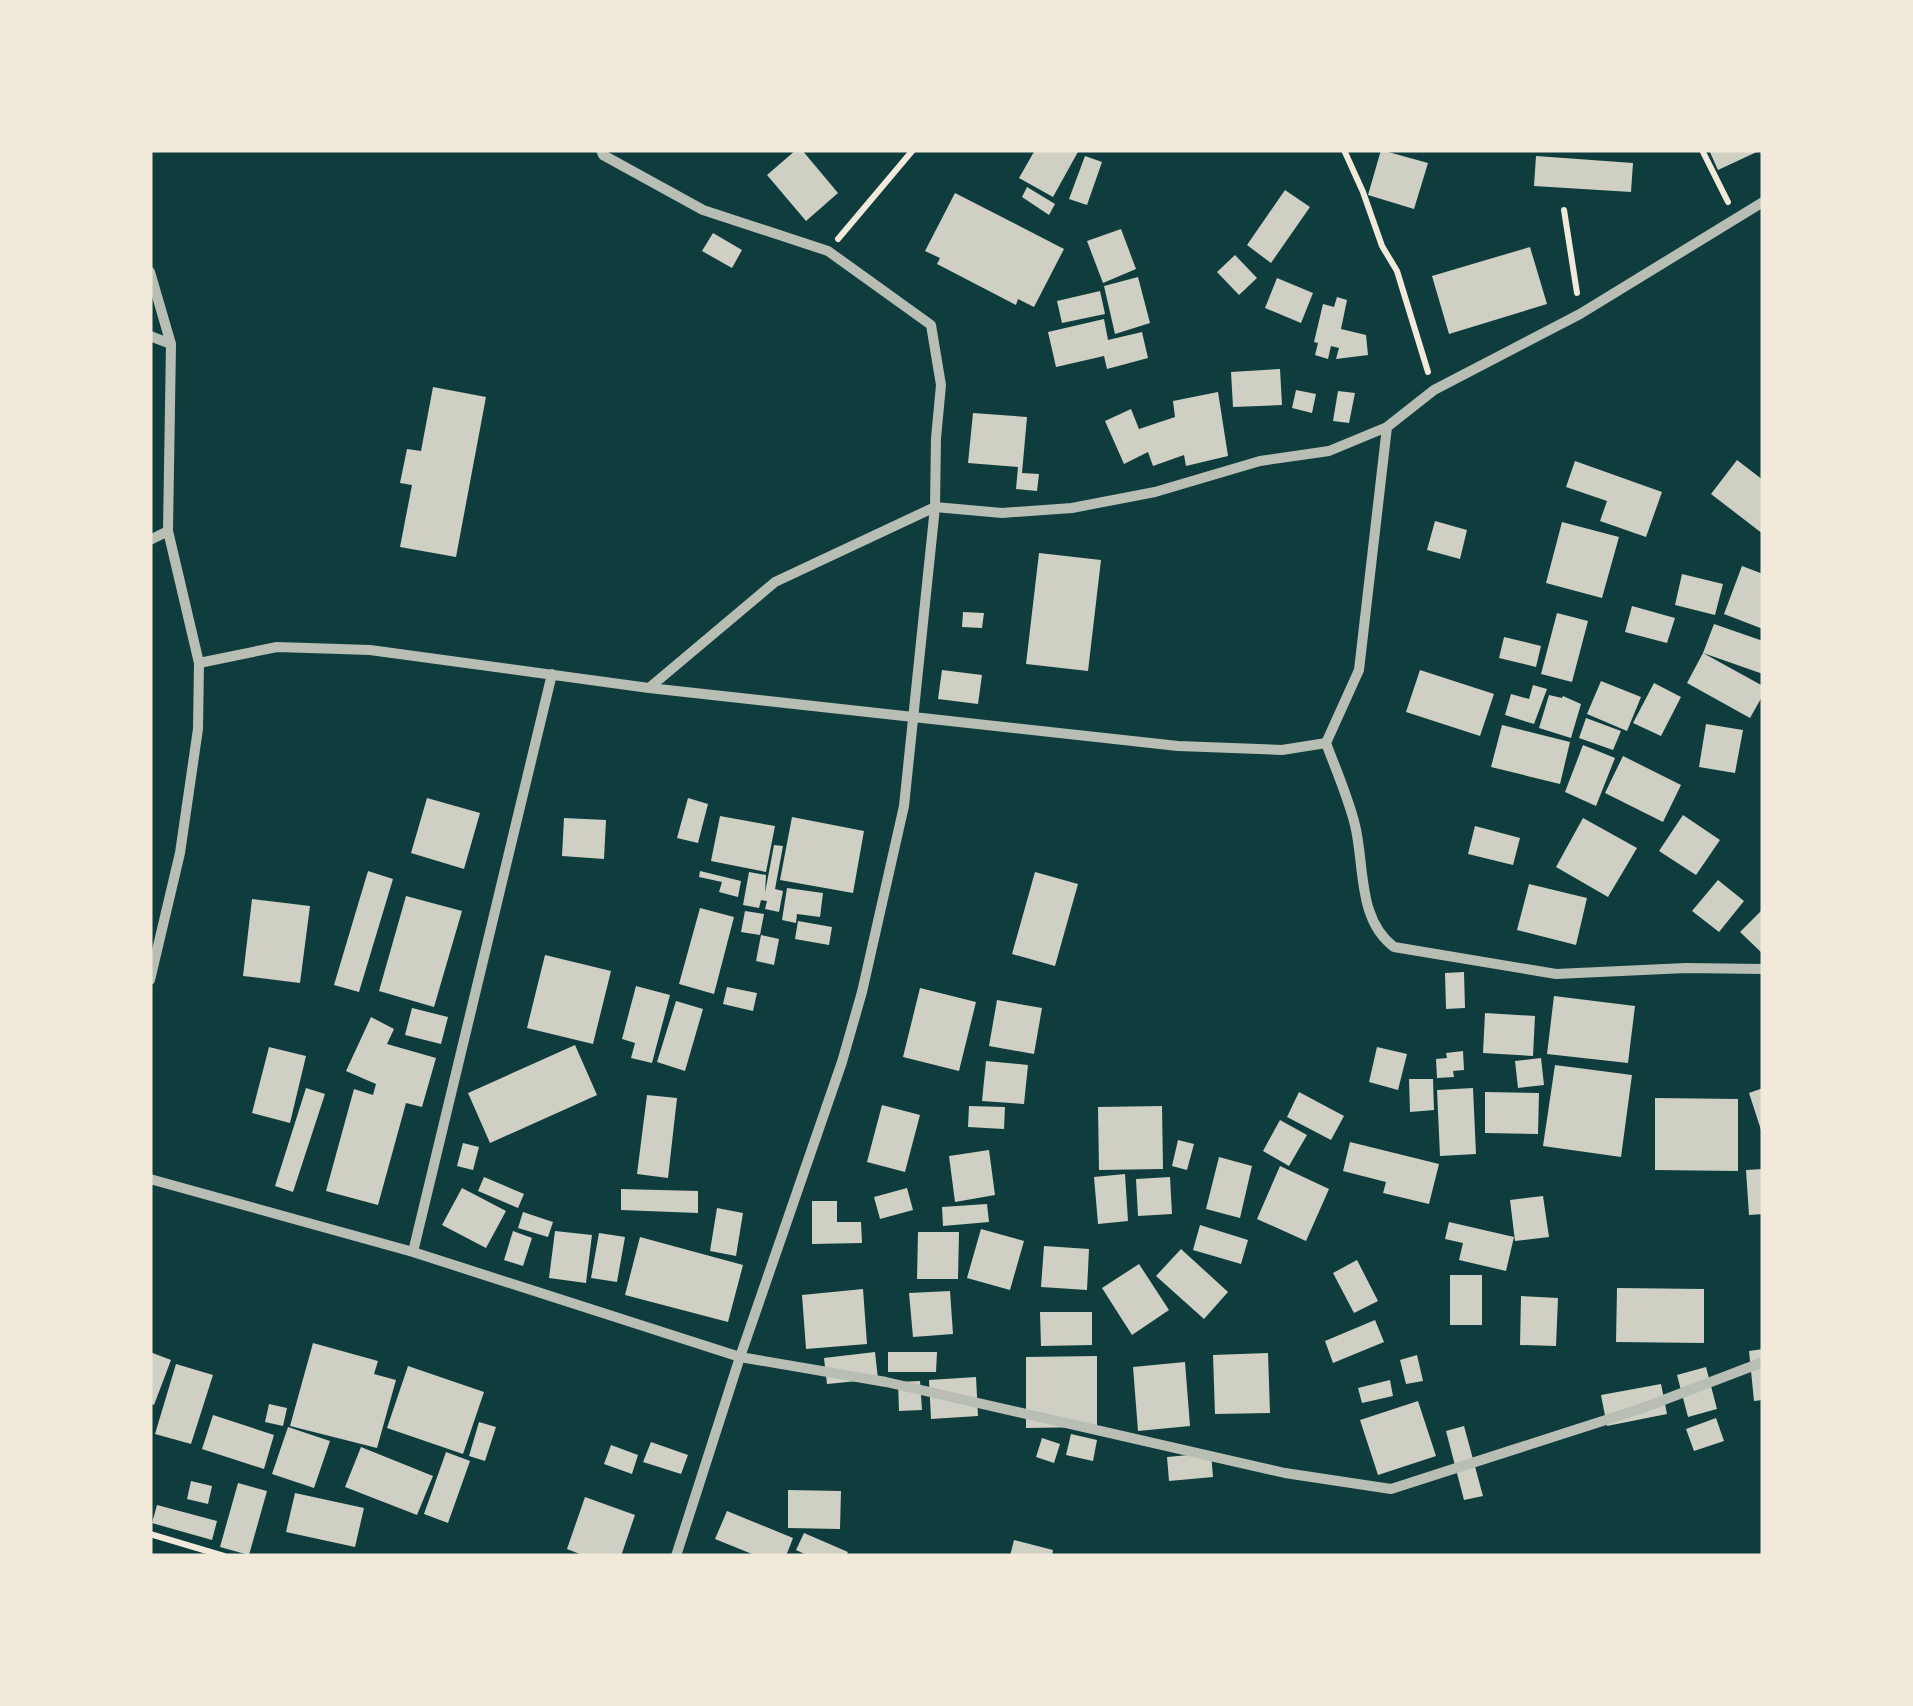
<svg xmlns="http://www.w3.org/2000/svg" width="1913" height="1706" font-family="'Source Sans 3',sans-serif">
<rect width="100%" height="100%" fill="#0f3d3e"/>
<path fill="#cfcfc3" d="M796,150H802L838,193L806,221L767,175Z
M1035,150H1079L1053,197L1019,178Z
M1381,150L1428,163L1414,209L1368,195Z
M1709,150H1761L1718,170Z
M1085,156L1102,162L1087,205L1069,199Z
M1536,156L1633,163L1631,192L1534,186Z
M1027,187L1055,204L1049,215L1022,197Z
M1285,190L1310,207L1271,263L1247,245Z
M955,193L1064,249L1034,307L1018,299L1016,305L937,264L940,258L925,251Z
M1121,229L1136,269L1103,283L1087,241Z
M713,233L742,250L732,268L702,251Z
M1530,247L1547,304L1449,334L1432,276Z
M1235,255L1257,278L1239,295L1217,272Z
M1138,277L1150,323L1115,334L1104,286Z
M1277,278L1313,293L1301,323L1265,308Z
M1100,291L1105,314L1062,323L1057,301Z
M1337,297L1347,300L1341,329L1366,335L1368,355L1336,359L1339,348L1331,346L1328,359L1315,355L1318,343L1314,342L1323,304L1334,307Z
M1104,319L1108,340L1142,332L1148,358L1107,369L1104,356L1056,367L1048,332Z
M1280,369L1282,405L1233,407L1231,372Z
M433,387L486,397L456,557L400,547L412,485L400,483L407,449L421,451Z
M1296,390L1316,394L1312,413L1292,408Z
M1338,391L1355,393L1349,423L1333,421Z
M1218,392L1228,456L1186,466L1184,455L1153,466L1148,452L1124,464L1105,421L1131,409L1139,429L1175,417L1173,401Z
M973,413L1027,417L1022,473L1039,474L1037,491L1016,489L1018,467L968,463Z
M1737,460L1763,480V534L1711,494Z
M1575,461L1662,492L1646,537L1600,521L1607,501L1566,487Z
M1435,521L1467,530L1460,559L1427,550Z
M1562,522L1619,537L1602,598L1546,583Z
M1039,553L1101,560L1088,671L1026,664Z
M1742,566L1763,574V629L1724,614Z
M1682,574L1723,584L1715,615L1675,605Z
M1632,606L1675,618L1667,643L1625,632Z
M963,612L984,613L982,628L962,627Z
M1557,613L1588,621L1572,682L1541,674Z
M1714,624L1763,641V674L1703,653Z
M1504,637L1541,646L1536,667L1499,658Z
M1703,653L1763,686V695L1750,718L1687,683Z
M942,670L982,675L978,704L938,699Z
M1420,670L1494,694L1480,736L1406,712Z
M1601,681L1641,697L1627,731L1587,714Z
M1654,683L1681,697L1661,736L1633,723Z
M1533,685L1547,689L1534,724L1505,715L1511,694L1529,699Z
M1549,695L1562,698L1563,696L1581,704L1571,738L1539,728Z
M1586,718L1621,731L1613,750L1579,738Z
M1706,724L1743,730L1735,773L1699,767Z
M1502,725L1570,742L1560,784L1491,767Z
M1583,745L1615,758L1596,806L1565,792Z
M1623,756L1681,785L1663,822L1605,793Z
M427,798L480,813L464,869L411,853Z
M688,798L708,804L698,843L677,838Z
M1683,815L1720,840L1696,875L1659,851Z
M720,816L775,826L766,872L711,861Z
M792,817L864,831L853,893L780,880Z
M564,818L606,820L604,859L562,856Z
M1583,818L1637,848L1608,897L1556,867Z
M1475,826L1520,838L1513,865L1468,854Z
M774,845L783,846L775,889L783,891L779,912L765,909L767,901L761,900L759,908L743,905L749,872L766,875L765,893Z
M368,871L393,879L359,992L334,985Z
M700,871L741,881L738,897L719,892L722,882L699,877Z
M1035,872L1078,884L1055,966L1012,954Z
M1718,880L1744,901L1719,932L1692,911Z
M1529,884L1587,898L1576,945L1517,930Z
M787,888L823,893L820,917L797,914L796,923L782,920Z
M406,896L462,911L434,1007L379,991Z
M252,899L310,906L300,983L243,976Z
M700,908L734,917L714,994L679,984Z
M1763,909V954L1740,932Z
M745,911L764,914L760,935L741,932Z
M798,921L832,927L829,945L795,939Z
M761,935L779,939L774,965L756,961Z
M545,955L611,971L593,1044L527,1028Z
M1464,972L1465,1008L1446,1009L1445,973Z
M636,986L670,995L652,1063L631,1058L635,1043L622,1039Z
M727,987L757,993L753,1011L723,1004Z
M920,988L976,1002L959,1071L903,1057Z
M1554,996L1635,1006L1628,1063L1547,1054Z
M997,1000L1042,1008L1034,1054L989,1046Z
M676,1001L703,1009L685,1071L657,1062Z
M412,1008L448,1017L441,1044L405,1035Z
M1485,1013L1535,1016L1533,1056L1483,1053Z
M371,1017L394,1029L387,1044L436,1058L422,1107L406,1103L378,1205L326,1191L354,1089L373,1095L376,1084L346,1071Z
M575,1045L597,1095L490,1143L468,1093Z
M269,1047L306,1056L290,1123L252,1113Z
M1377,1047L1407,1054L1398,1090L1369,1082Z
M1463,1051L1464,1070L1453,1071L1454,1077L1437,1078L1436,1059L1447,1058L1446,1053Z
M1541,1058L1544,1085L1518,1088L1515,1061Z
M986,1061L1028,1065L1024,1104L982,1101Z
M1555,1065L1632,1075L1621,1157L1543,1146Z
M1409,1079H1433L1434,1110L1410,1112Z
M306,1088L325,1094L293,1192L275,1186Z
M1473,1088L1476,1154L1440,1156L1437,1090Z
M1763,1088V1133H1762L1749,1093Z
M1299,1092L1344,1116L1331,1140L1287,1117Z
M1485,1092L1539,1093L1538,1134L1485,1133Z
M647,1095L677,1098L668,1178L637,1174Z
M1655,1098L1738,1099V1171L1655,1170Z
M882,1105L920,1115L905,1172L867,1162Z
M969,1106L1005,1107L1004,1129L968,1127Z
M1162,1106L1163,1169L1099,1170L1098,1107Z
M1280,1120L1307,1135L1289,1166L1263,1151Z
M1178,1140L1194,1144L1187,1170L1172,1166Z
M1350,1142L1439,1164L1429,1204L1383,1193L1386,1182L1343,1171Z
M463,1143L479,1147L473,1170L457,1166Z
M989,1150L995,1195L955,1202L949,1156Z
M1219,1157L1252,1166L1240,1218L1206,1209Z
M1280,1166L1329,1189L1306,1241L1257,1219Z
M1763,1169V1214L1749,1215L1746,1170Z
M1125,1174L1128,1221L1098,1224L1094,1177Z
M484,1177L524,1194L518,1208L478,1191Z
M1170,1177L1172,1214L1138,1216L1136,1179Z
M462,1188L506,1211L486,1248L442,1225Z
M907,1188L913,1210L880,1219L874,1197Z
M621,1189L698,1191V1213L621,1210Z
M1543,1196L1549,1237L1515,1241L1510,1200Z
M812,1201H837V1222H861L862,1243L812,1244Z
M987,1204L989,1222L943,1226L942,1207Z
M717,1208L743,1213L736,1256L710,1251Z
M523,1212L553,1222L548,1237L518,1228Z
M1449,1222L1514,1237L1506,1271L1459,1260L1463,1243L1445,1239Z
M1200,1225L1248,1240L1241,1264L1193,1250Z
M981,1229L1024,1241L1010,1290L967,1278Z
M513,1231L532,1238L523,1266L504,1260Z
M555,1231L592,1235L586,1283L549,1278Z
M918,1232H959L958,1279H917Z
M599,1233L625,1237L617,1282L591,1278Z
M640,1237L743,1265L728,1322L625,1295Z
M1044,1246L1089,1249L1087,1290L1041,1287Z
M1181,1249L1228,1292L1204,1319L1156,1276Z
M1357,1260L1378,1301L1354,1313L1333,1273Z
M1139,1264L1169,1310L1132,1335L1102,1288Z
M1450,1275H1482V1325H1450Z
M1617,1288L1704,1289V1343L1616,1342Z
M863,1289L867,1344L806,1349L802,1295Z
M950,1291L953,1334L913,1337L909,1293Z
M1521,1296L1558,1298L1556,1346L1520,1345Z
M1040,1312H1092V1345L1041,1346Z
M1375,1320L1384,1342L1333,1363L1325,1341Z
M313,1343L378,1361L374,1374L396,1380L377,1448L290,1426Z
M1763,1349V1400L1754,1401L1749,1351Z
M150,1352L171,1360L154,1405L150,1403Z
M875,1352L878,1379L827,1384L824,1358Z
M888,1352H937L936,1372H888Z
M1268,1353L1270,1413L1215,1414L1213,1355Z
M1417,1355L1423,1381L1406,1384L1400,1360Z
M1097,1356V1427L1026,1428V1357Z
M1185,1362L1190,1426L1138,1431L1133,1367Z
M176,1364L213,1375L191,1444L155,1434Z
M408,1366L484,1392L463,1454L387,1428Z
M1706,1367L1717,1409L1688,1417L1677,1375Z
M976,1377L978,1416L931,1419L929,1380Z
M1390,1380L1393,1396L1362,1403L1358,1388Z
M920,1381L922,1410L899,1411L898,1382Z
M1661,1384L1667,1414L1607,1426L1601,1395Z
M1418,1401L1436,1456L1378,1475L1360,1420Z
M269,1404L287,1408L283,1426L265,1422Z
M213,1415L274,1435L264,1469L202,1449Z
M1716,1418L1724,1441L1694,1451L1686,1429Z
M479,1422L496,1427L485,1461L469,1456Z
M1464,1426L1483,1496L1464,1500L1446,1431Z
M288,1427L330,1441L314,1488L272,1474Z
M1071,1434L1097,1440L1093,1461L1066,1455Z
M1042,1438L1060,1444L1054,1463L1036,1457Z
M651,1442L688,1455L681,1474L643,1462Z
M611,1445L638,1455L632,1474L604,1464Z
M361,1447L433,1476L417,1515L345,1487Z
M446,1452L470,1461L448,1523L424,1514Z
M1211,1453L1213,1477L1169,1481L1167,1457Z
M191,1481L212,1486L208,1504L187,1499Z
M238,1483L267,1491L249,1555L220,1547Z
M788,1490L841,1491L840,1529L788,1528Z
M295,1493L364,1508L355,1547L286,1532Z
M585,1497L635,1515L621,1556H585L567,1549Z
M157,1505L217,1521L212,1540L152,1523Z
M727,1511L793,1538L786,1556H757L715,1539Z
M804,1533L848,1552L846,1556H809L796,1550Z
M1014,1540L1053,1550L1052,1556H1010Z"/>
<g fill="none" stroke-linecap="round" stroke-linejoin="round">
<path stroke="#f1e9da" stroke-width="6" d="M1344,150L1363,192L1382,246L1397,271L1428,372
M1702,150L1728,202
M1564,210L1577,293
M838,239L913,150
M150,1534L224,1556"/>
<path stroke="#b8beb3" stroke-width="10" d="M601,150L603,155L703,210L828,251L931,325L941,385L936,438L935,507L1002,513L1072,508L1155,492L1260,461L1329,451L1387,427L1434,390L1580,314L1763,202
M150,272L171,344L168,531L199,663L198,729L180,853L150,980
M150,336L171,344
M150,540L168,531
M199,663L277,647L370,650L649,688L1178,746L1282,750L1326,743L1359,670L1387,427
M649,688L775,582L935,507
M1326,743C1336,770 1348,797 1355,825C1365,866 1357,919 1394,947L1556,974L1686,968L1763,969
M150,1179L413,1252L740,1357L886,1382L1285,1473L1391,1489L1640,1409L1763,1362
M413,1252L552,674
M676,1556L740,1357L842,1062L862,992L904,806L935,507"/>
</g>
<rect width="1913" height="1706" fill="none" stroke="#f1e9da" stroke-width="305"/>
</svg>
